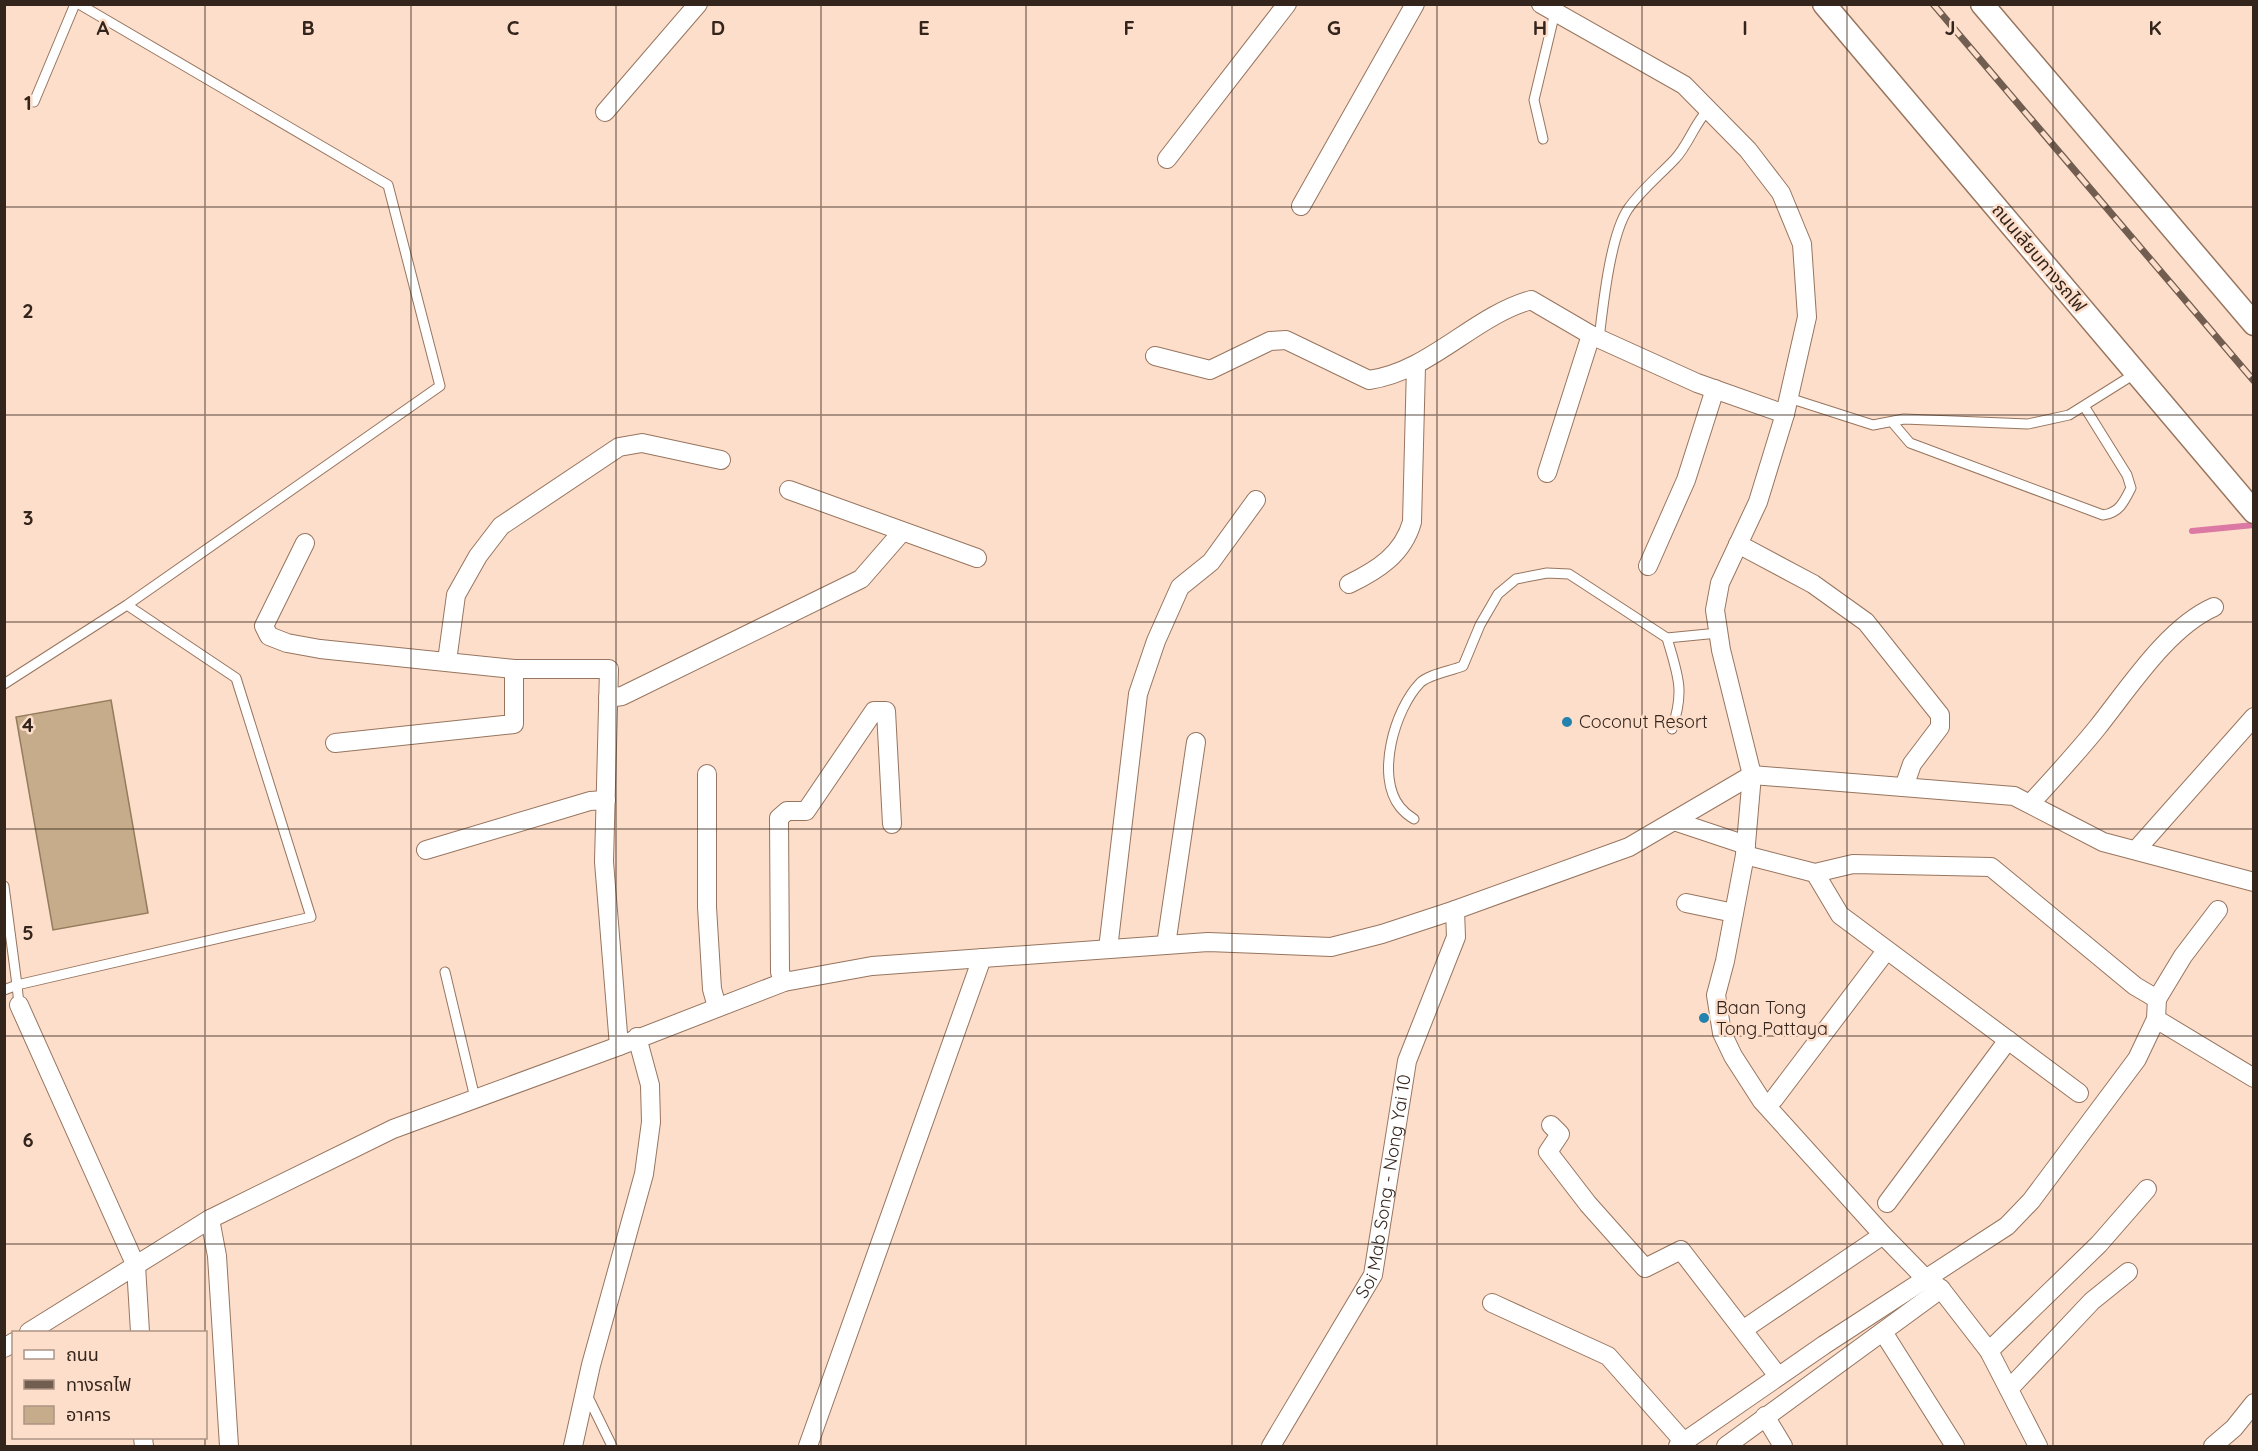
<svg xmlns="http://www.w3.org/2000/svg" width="2258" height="1451" font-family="Quicksand,'Noto Sans Thai',sans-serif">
<rect width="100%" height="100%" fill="#fddeca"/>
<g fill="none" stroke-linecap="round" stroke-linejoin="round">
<path stroke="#db78a3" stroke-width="6" d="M2192,531L2254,525"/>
</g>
<path fill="#c6ac8b" stroke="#947c5c" stroke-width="1.5" d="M111,700L148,913L53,930L16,717Z"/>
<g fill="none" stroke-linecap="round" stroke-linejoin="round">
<g stroke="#97755f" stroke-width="11">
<path id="service" d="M34,102L75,4
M1543,139L1534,100L1555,12
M1599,339C1603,306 1610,236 1628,209C1642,189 1659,176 1675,159C1689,144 1694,124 1708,110
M1789,398L1873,425L1904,419L2028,424L2069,415L2136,373
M1892,422L1910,443L2103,515C2119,513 2124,502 2131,488L2127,475L2084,406
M1667,638C1678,676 1685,690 1672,729
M4,684L127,605L440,386L388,185L79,4
M1414,819C1409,816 1404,812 1400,807C1375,776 1395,709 1420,683C1429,674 1451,671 1463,666L1480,625L1498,594L1516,579L1547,573L1569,574L1667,638L1718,633
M4,886L17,985L4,990
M445,972L475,1098
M19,1005L17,985L311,917L236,678L127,605
M587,1395L612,1446"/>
</g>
<g stroke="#97755f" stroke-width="20">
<g id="minor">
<path d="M1541,4L1684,85L1748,150L1781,193L1802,244L1807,317L1785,414L1758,502L1720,583L1715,610L1721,650L1752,775L1745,855L1725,961L1716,995L1722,1033L1733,1056L1762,1101L1883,1235L1925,1278L1941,1289L1989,1351L2038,1446"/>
<path d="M605,112L698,4"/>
<path d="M1167,159L1287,4"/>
<path d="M1301,206L1415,4"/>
<path d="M1155,356L1210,370L1270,341L1286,340L1369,380C1431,371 1472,317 1531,300L1591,335L1697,383L1785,414"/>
<path d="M1547,473L1591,335"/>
<path d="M789,490L977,558"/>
<path d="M305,543L264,626L269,636L287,643L320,649L514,669H609L604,862L619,1046"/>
<path d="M1738,544L1813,584L1866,622L1940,715V727L1912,764L1904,787"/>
<path d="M1648,566L1686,480L1715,389"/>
<path d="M1349,584C1378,570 1403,554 1412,522L1416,366"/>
<path d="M447,661L456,595L478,556L501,526L619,447L642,443L721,460"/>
<path d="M608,698L622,696L861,579L901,533"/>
<path d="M335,743L514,724V669"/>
<path d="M707,774V907L712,989L717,1007"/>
<path d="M2030,804C2053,779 2076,754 2097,728C2129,688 2168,627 2214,607"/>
<path d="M1674,821L1746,845"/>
<path d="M426,850L590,801L606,800"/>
<path d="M2136,850L2254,717"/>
<path d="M1745,855L1815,873L1853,864L1991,867L2135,986L2157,999"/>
<path d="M1815,873L1840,915L2079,1093"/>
<path d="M1686,903L1734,913"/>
<path d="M1166,945L1196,742"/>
<path d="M1108,949L1138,694L1156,641L1180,587L1211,562L1256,500"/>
<path d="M784,982L780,972L779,818L787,811H806L874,711H886L892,824"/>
<path d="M19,1005L136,1266L140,1332"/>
<path d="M2156,1019L2254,1078"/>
<path d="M1774,1099L1886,951"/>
<path d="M1551,1125L1560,1134L1548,1152L1588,1204L1645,1268L1681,1250L1778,1376"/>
<path d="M1887,1203L2008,1040"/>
<path d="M210,1219L217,1256L229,1446"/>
<path d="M1492,1303L1608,1356L1684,1442"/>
<path d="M1750,1325L1883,1235"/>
<path d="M29,1332L210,1219L393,1129L619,1046L784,982L872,966L1208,942L1331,947L1382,934L1455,910L1629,847L1752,775L2014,796L2103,842L2254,882"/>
<path d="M1883,1332L1955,1446"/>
<path d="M4,1348L14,1342"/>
<path d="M1989,1351L2099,1244L2147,1189"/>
<path d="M2009,1389L2092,1301L2128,1272"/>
<path d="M1765,1416L1783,1446"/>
<path d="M143,1438L144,1446"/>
<path d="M573,1446L591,1365L644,1174L651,1122L650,1085L637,1037"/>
<path d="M808,1446L982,958"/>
<path id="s1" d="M1271,1446L1373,1275L1407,1061L1456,937L1455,910"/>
<path d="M1678,1446L1824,1345L2007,1226L2031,1201L2137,1059L2156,1019L2157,999L2183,956L2218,910"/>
<path d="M1726,1446L1941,1289"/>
<path d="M2213,1446L2234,1428L2254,1403"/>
</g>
</g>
<g stroke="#97755f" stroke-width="25">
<path id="tertiary" d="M1824,4L2254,512
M1982,4L2254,324"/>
</g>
<use href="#service" stroke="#fff" stroke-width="9"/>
<use href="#minor" stroke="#fff" stroke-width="18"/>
<use href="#tertiary" stroke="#fff" stroke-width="22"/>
<g stroke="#715e51" stroke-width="7">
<path id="rail" d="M1933,4L2254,381"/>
</g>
<use href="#rail" stroke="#fddeca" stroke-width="4.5" stroke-dasharray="14" stroke-linecap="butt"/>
</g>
<path fill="none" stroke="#34251c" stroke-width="1.5" stroke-opacity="0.55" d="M205,4V1332M411,4V1446M616,4V1446M821,4V1446M1026,4V1446M1232,4V1446M1437,4V1446M1642,4V1446M1847,4V1446M2053,4V1446M4,207H2254M4,415H2254M4,622H2254M4,829H2254M4,1036H2254M4,1244H2254M205,1438V1446"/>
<g fill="#2382ae" stroke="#fddeca" stroke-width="2">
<circle cx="1567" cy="722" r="6"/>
<circle cx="1704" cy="1018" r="6"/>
</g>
<g text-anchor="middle" stroke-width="5" stroke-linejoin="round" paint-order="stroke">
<g font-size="18" fill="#34251c" stroke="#fddeca">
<text transform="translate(2039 258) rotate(50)" y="6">ถนนเลียบทางรถไฟ</text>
<text dy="6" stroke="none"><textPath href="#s1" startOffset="288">Soi Mab Song - Nong Yai 10</textPath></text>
</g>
<g font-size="18" fill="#34251c" stroke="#fddeca" text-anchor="start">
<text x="1579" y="728">Coconut Resort</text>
<text x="1716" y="1014">Baan Tong<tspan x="1716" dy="21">Tong Pattaya</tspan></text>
</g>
</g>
<g font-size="20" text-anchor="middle" font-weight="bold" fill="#34251c" stroke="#fddeca" stroke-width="5" stroke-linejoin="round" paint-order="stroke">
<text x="103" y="35">A</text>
<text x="308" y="35">B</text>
<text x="513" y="35">C</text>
<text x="718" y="35">D</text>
<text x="924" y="35">E</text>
<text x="1129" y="35">F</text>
<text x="1334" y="35">G</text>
<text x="1540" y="35">H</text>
<text x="1745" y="35">I</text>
<text x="1950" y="35">J</text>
<text x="2155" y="35">K</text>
<text x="28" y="110">1</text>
<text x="28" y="318">2</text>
<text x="28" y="525">3</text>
<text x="28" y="732">4</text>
<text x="28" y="940">5</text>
<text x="28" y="1147">6</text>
</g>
<rect width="2258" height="1451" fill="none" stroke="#34251c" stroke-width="12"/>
<rect x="12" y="1331" width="195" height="108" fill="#fddeca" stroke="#ad9484" stroke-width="1.5"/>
<rect x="24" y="1350" width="30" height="9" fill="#ffffff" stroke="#ad9484" stroke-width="1.5"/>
<text x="66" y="1361" font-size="18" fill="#34251c">ถนน</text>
<rect x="24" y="1380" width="30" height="9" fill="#715e51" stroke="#ad9484" stroke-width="1.5"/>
<text x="66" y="1391" font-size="18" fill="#34251c">ทางรถไฟ</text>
<rect x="24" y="1406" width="30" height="18" fill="#c6ac8b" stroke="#ad9484" stroke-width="1.5"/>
<text x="66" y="1421" font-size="18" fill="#34251c">อาคาร</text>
</svg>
